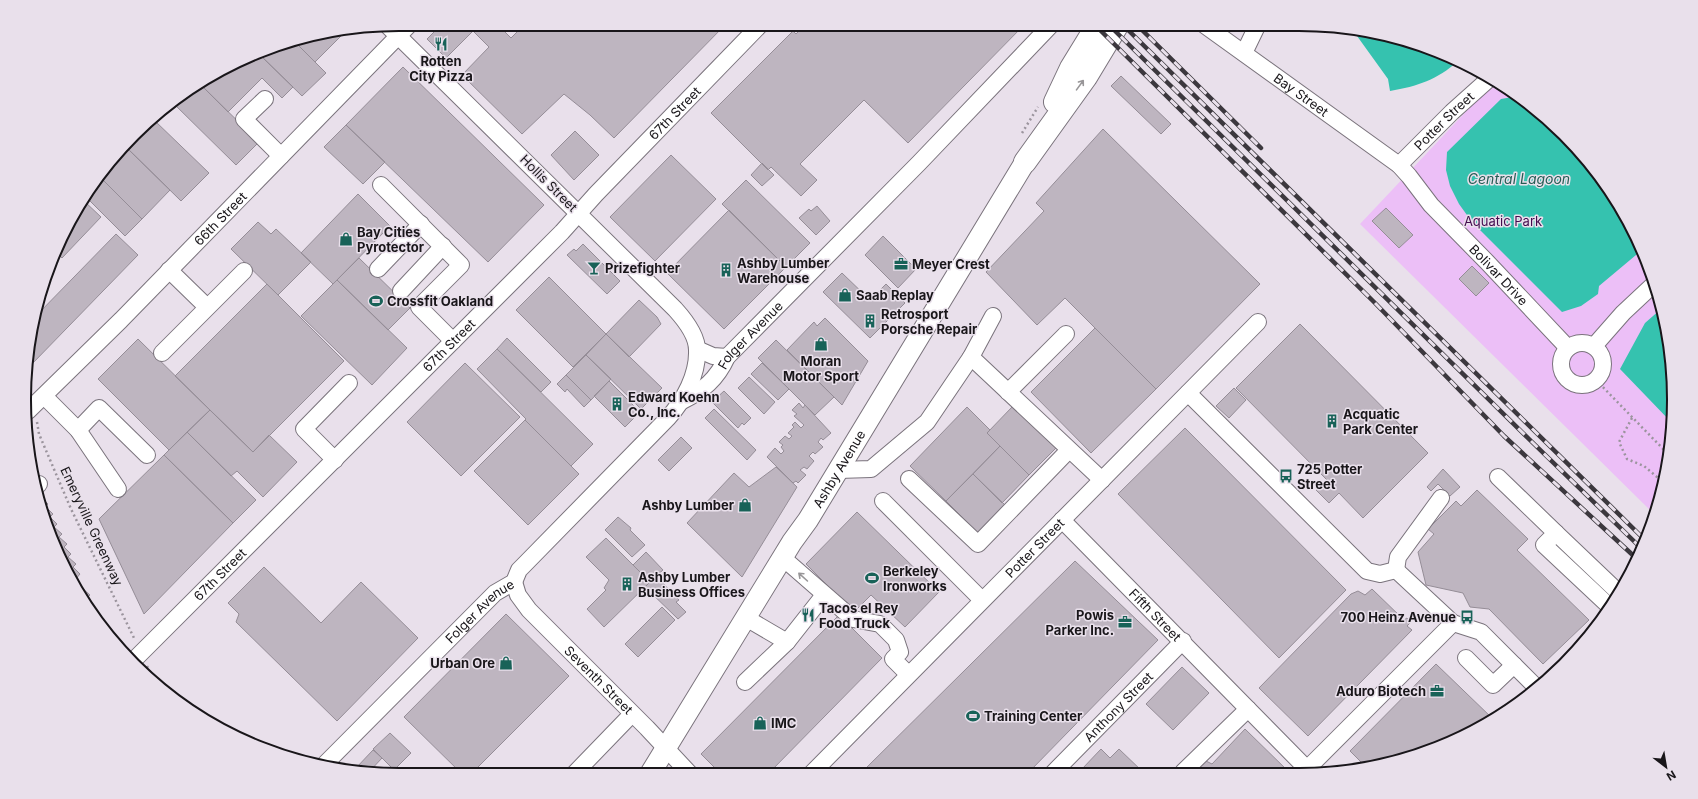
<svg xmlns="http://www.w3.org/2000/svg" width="1698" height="799" font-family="Inter,sans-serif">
<rect width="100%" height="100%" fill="#e9e0eb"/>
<path fill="#ecbff7" d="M1498,82L1507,87L1564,134L1611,191L1646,256L1667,326L1674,400L1667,473L1654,514L1360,224L1475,102Z"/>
<path fill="#35c2af" d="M1352,29C1385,33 1429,45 1458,61C1437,80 1418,86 1390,91L1388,79Z
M1518,96L1564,134L1611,191L1642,250L1599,286L1598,294L1581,306L1562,312L1472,222L1459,204L1450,186L1446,170L1447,152L1501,99Z
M1661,309C1672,342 1675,388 1672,423L1620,369L1645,323Z"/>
<path fill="#beb5c0" stroke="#958d97" d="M442,24H497L511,38L520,29L515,24H726L614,138L590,115L564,94L522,134L462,75L489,47L473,31L446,58L427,39Z
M806,24H1025L908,143L864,100L800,164L817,180L801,196L771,167L768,170L711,113L793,31L796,34Z
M344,33L315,62L294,41Z
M294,41L326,73L302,96L259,54L279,44Z
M259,54L293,87L282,98L262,78L228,112L201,85Z
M403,67L544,205L488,262L346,125Z
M1121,76L1171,124L1161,134L1111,86Z
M201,85L259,142L236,165L171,101Z
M154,120L209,173L181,201L127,148Z
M346,125L385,162L363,184L324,147Z
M1103,129L1260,284L1156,389L1065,298L1037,325L986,272L1044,211L1036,203Z
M575,131L599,155L574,180L551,155Z
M127,148L170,190L142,219L100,177Z
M671,155L716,199L655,261L610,217Z
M762,163L774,175L762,186L751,175Z
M100,177L142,219L125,236L85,196Z
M746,180L810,243L786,267L722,204Z
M358,194L390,226L333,284L301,253Z
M83,200L101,217L62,258L55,251Z
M817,206L830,221L816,235L799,218L809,209L811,211Z
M1386,208L1413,235L1399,248L1372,221Z
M729,210L786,267L724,329L667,273Z
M258,222L271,234L276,229L311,262L278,295L231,249Z
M116,234L138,255L31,365V326L33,319Z
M883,236L916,269L898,288L865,255Z
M583,244L620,281L607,294L567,255L574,249L576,251Z
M359,258L410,308L388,330L337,280Z
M1472,266L1489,283L1476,296L1459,279Z
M842,273L870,300L886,284L905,303L870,338L823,292Z
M549,277L606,334L573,367L516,310Z
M337,280L407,348L372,385L301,316Z
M267,284L344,361L253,452L175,376Z
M639,300L657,317L661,324L629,357L606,334Z
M825,318L868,361L842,405L787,350L814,322L817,326Z
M1300,324L1428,453L1363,518L1339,493L1329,503L1316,490L1327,480L1236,388Z
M1095,328L1156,389L1091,453L1031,392Z
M606,334L662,388L641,409L586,355Z
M507,338L551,382L541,392L497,349Z
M138,339L210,410L169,450L98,379Z
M776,340L834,397L815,415L758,358Z
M497,349L593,444L571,466L525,420L526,419L477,369Z
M586,355L611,379L591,400L566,375Z
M465,363L520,417L461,476L407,422Z
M762,363L789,389L778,400L751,374Z
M566,375L591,400L584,407L567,389L565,392L557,384Z
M749,377L775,402L764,414L738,388Z
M609,381L640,412L625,427L594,396Z
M1234,388L1246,400L1229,418L1216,406Z
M724,391L751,418L744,425L742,423L738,428L712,402Z
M799,403L803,408L805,405L831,433L823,440L821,438L818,442L823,447L815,454L813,452L809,456L814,461L807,469L804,467L800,470L806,475L798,483L796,481L793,483L767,457L775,448L781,454L784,451L781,447L783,445L779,442L785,436L789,439L792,436L788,433L794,427L792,425L795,422L801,428L804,425L794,416L797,414L792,410Z
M1013,406L1056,448L1029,475L987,433Z
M967,407L990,430L987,433L1000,446L946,501L910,466Z
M714,409L756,450L747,460L705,418Z
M210,410L253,452L269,435L297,462L263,497L237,471L231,476L187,432Z
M525,420L579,474L528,525L474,471Z
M1185,428L1346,590L1279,658L1118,494Z
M187,432L256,500L233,523L164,455Z
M681,437L692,448L669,471L658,460Z
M1000,446L1029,475L1002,503L973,474Z
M164,455L233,523L144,614L99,519Z
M33,467L39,473L36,476Z
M776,467L797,487L742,577L687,523L734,473L749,487Z
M1443,469L1460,487L1450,496L1438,484L1431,491L1427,487Z
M973,474L1005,505L978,533L946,501Z
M1477,490L1528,539L1517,550L1589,620L1543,664L1489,609L1470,607L1463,593L1426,585L1418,552L1434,534L1428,529L1456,501L1461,506Z
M42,498L48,504L45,506L53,514L50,517L57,524L54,527L62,534L59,537L67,544L64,547L71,554L68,557L76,564L73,567L80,574L74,581L63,566Z
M857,512L939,592L905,627L871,595L854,612L806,564Z
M618,517L631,528L630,530L645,545L632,557L605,530Z
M606,538L650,582L604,627L587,609L606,590L604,588L609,580L586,557Z
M646,552L663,570L656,576L679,600L676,602L686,612L678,619L645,587L650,582L633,565Z
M1075,561L1158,640L1028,773H861Z
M264,567L321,623L361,582L418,638L337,721L236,622L239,614L228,603Z
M82,588L90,595L87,598L94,606L93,607L80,590Z
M1372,589L1404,620L1407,618L1411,622L1407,626L1412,630L1308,736L1259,688L1351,594L1358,591L1365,595Z
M662,607L675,620L638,657L625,644Z
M506,614L569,676L470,775H463L404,717Z
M839,615L882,658L768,774H721L701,754Z
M1436,664L1492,718L1442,746L1366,767L1350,751Z
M1182,667L1209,693L1173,730L1146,704Z
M1245,729L1289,772H1197L1199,770L1197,768L1204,760L1212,764Z
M390,733L411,753L394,770L373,749Z
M1101,749L1110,758L1119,749L1143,772L1086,773L1082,769Z
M373,750L382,758L369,772L359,771L356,768Z"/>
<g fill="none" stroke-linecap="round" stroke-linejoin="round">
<g stroke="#7a737c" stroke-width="18">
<g id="minor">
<path id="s1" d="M1203,24L1399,165L1409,176L1431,205L1487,262L1568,348"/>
<path d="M1244,53L1258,24"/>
<path d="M265,99L244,119L281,156"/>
<path id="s2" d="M1399,165L1452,112L1490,78"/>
<path d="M381,185L461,265L419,307L453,341"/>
<path d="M378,269L421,224"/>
<path d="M169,270L207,307"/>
<path d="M401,291L443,246"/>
<circle cx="1582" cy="364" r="21"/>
<path d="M1594,346L1623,313L1654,284"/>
<path d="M697,349L713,356L727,357"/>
<path d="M162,353L244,271"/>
<path d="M971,357L1102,480"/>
<path d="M1008,392L1066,334"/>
<path d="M1188,393L1367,571L1380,574L1396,570"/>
<path d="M44,396L78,430L118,489"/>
<path id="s3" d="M682,401C703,391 717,379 727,357L919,163L1052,24"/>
<path id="s4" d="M28,411L121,320L410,24"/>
<path d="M78,430L99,408L147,455"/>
<path d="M335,460L304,429L349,383"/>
<path d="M838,470L871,469L927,422L971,357L993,316"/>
<path d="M1498,477L1556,533L1544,545L1609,606"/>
<path d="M909,479L978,544L1069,450"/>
<path d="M38,485L39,484"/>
<path d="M883,501L982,600"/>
<path id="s5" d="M1062,520L1310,772"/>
<path d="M1556,533L1618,592"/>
<path d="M783,558L853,619L880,624L896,640L900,652L893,659L908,674"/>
<path d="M1396,570L1453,623L1481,632L1537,688"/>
<path d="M1396,570L1398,557L1441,498"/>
<path id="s6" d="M514,582L518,595L529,610L647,728L690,774"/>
<path d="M746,618L787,642"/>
<path d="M1466,658L1493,685L1514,665"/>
<path id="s7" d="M132,662L562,232L596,194L761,24"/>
<path d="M745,682L787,642L824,595"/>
<path id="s8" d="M322,767L495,593L514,582L519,570L523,566L668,418C684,400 698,375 697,350C697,335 685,320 675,309L388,26"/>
<path d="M1308,768L1453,623"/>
<path d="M1183,772L1248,709"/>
<path id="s9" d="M1053,773L1183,641"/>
<path d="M574,774L632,714"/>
<path id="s10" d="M811,774L1258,322"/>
</g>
</g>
<g stroke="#7a737c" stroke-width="22">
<g id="major">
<path id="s11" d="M650,774L792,542L808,520L1025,162"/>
</g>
</g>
<g stroke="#7a737c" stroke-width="24">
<path id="highway" d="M1055,102L1071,68L1098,24
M1025,162L1086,77L1118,24"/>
</g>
<path stroke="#9b949d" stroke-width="2.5" stroke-dasharray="2 3" stroke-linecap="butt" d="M1022,133L1038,107
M1596,380L1669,455
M1632,418L1619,442L1627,459L1644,466L1657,477L1663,485
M37,422L39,434L71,509L135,640
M147,666L155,682"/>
<use href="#minor" stroke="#fff" stroke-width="16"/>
<use href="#major" stroke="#fff" stroke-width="20"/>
<use href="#highway" stroke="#fff" stroke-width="22"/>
<g stroke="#3c383e" stroke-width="4.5">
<path id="rail" d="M1094,24L1375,303L1504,436L1637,559
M1108,24L1531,441L1642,549
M1122,24L1646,541
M1136,24L1261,148"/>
</g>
<use href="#rail" stroke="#e9e0eb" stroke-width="3" stroke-dasharray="9" stroke-linecap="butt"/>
</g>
<defs><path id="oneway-shaft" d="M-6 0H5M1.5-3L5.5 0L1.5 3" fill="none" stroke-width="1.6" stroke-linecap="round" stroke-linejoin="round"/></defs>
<g stroke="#989698">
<use href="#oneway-shaft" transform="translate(1080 85) rotate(-54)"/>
<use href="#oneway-shaft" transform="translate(803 577) rotate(-138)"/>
</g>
<defs>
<g id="restaurant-bare" transform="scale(1.08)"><path d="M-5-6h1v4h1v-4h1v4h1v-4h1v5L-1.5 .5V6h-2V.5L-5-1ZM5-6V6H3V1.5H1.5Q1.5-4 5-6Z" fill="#186258" stroke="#e9e0eb" stroke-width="2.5" paint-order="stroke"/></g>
<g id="shop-bare" transform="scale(1.08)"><path d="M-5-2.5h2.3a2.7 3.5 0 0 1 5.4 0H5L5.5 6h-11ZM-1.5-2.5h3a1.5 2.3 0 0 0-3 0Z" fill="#186258" stroke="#e9e0eb" stroke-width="2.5" paint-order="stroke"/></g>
<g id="office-bare" transform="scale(1.08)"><path d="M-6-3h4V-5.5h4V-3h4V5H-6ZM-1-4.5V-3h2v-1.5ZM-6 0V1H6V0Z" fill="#186258" stroke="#e9e0eb" stroke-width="2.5" paint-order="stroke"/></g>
<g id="bar-bare" transform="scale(1.08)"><path d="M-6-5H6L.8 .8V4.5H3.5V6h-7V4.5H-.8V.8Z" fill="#186258" stroke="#e9e0eb" stroke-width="2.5" paint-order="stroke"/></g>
<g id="building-bare" transform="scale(1.08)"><path d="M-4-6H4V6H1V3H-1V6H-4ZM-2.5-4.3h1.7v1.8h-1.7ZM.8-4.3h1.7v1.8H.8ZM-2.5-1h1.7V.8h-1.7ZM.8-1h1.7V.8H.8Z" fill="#186258" stroke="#e9e0eb" stroke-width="2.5" paint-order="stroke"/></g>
<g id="stadium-bare" transform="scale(1.08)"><path d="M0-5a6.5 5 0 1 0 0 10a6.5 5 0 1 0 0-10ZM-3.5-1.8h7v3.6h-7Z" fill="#186258" stroke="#e9e0eb" stroke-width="2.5" paint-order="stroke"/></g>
<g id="bus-bare" transform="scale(1.08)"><path d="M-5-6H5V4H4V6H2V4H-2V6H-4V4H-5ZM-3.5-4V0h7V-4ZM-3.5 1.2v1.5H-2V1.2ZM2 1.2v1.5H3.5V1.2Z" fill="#186258" stroke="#e9e0eb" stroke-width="2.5" paint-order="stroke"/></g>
</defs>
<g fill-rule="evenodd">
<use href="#restaurant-bare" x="441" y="44"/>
<use href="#shop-bare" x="346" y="239"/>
<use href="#office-bare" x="901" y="264"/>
<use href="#bar-bare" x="594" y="268"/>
<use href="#building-bare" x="726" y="270"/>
<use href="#shop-bare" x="845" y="295"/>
<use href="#stadium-bare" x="376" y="301"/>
<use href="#building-bare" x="870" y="321"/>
<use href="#shop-bare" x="821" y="344"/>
<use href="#building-bare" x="617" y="404"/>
<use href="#building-bare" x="1332" y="421"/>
<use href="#bus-bare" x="1286" y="476"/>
<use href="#shop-bare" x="745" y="505"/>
<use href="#stadium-bare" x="872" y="578"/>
<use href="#building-bare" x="627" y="584"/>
<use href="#restaurant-bare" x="808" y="615"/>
<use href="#bus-bare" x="1467" y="617"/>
<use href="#office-bare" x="1125" y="622"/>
<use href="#shop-bare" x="506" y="663"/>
<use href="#office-bare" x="1437" y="691"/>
<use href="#stadium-bare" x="973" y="716"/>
<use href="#shop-bare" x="760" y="723"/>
</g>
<g text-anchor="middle" stroke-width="3" stroke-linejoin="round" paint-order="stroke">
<g font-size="13" font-weight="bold" fill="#19161a" stroke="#e9e0eb" text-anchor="start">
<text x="441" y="66" text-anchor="middle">Rotten<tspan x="441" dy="15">City Pizza</tspan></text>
<text x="357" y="237">Bay Cities<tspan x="357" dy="15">Pyrotector</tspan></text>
<text x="737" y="268">Ashby Lumber<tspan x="737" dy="15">Warehouse</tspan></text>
<text x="912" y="269">Meyer Crest</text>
<text x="605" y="273">Prizefighter</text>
<text x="856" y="300">Saab Replay</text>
<text x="387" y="306">Crossfit Oakland</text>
<text x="881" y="319">Retrosport<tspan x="881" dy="15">Porsche Repair</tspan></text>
<text x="821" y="366" text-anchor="middle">Moran<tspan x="821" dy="15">Motor Sport</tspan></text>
<text x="628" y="402">Edward Koehn<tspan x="628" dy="15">Co., Inc.</tspan></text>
<text x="1343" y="419">Acquatic<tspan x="1343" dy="15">Park Center</tspan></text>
<text x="1297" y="474">725 Potter<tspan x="1297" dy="15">Street</tspan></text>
<text x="734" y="510" text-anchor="end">Ashby Lumber</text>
<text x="883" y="576">Berkeley<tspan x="883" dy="15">Ironworks</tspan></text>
<text x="638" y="582">Ashby Lumber<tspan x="638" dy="15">Business Offices</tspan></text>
<text x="819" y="613">Tacos el Rey<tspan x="819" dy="15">Food Truck</tspan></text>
<text x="1114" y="620" text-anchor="end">Powis<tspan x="1114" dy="15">Parker Inc.</tspan></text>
<text x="1456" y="622" text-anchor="end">700 Heinz Avenue</text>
<text x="495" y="668" text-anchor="end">Urban Ore</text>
<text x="1426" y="696" text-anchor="end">Aduro Biotech</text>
<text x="984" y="721">Training Center</text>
<text x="771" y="728">IMC</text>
</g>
<g font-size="13" fill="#19161a" stroke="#e9e0eb">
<text dy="5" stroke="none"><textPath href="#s1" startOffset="121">Bay Street</textPath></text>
<text dy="5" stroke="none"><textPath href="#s7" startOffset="772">67th Street</textPath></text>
<text dy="5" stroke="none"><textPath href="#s2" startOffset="63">Potter Street</textPath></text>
<text transform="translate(549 183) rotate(45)" y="5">Hollis Street</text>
<text dy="5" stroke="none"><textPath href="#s4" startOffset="272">66th Street</textPath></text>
<text dy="5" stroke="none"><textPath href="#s1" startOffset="390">Bolivar Drive</textPath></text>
<text dy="5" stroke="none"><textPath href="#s3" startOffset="96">Folger Avenue</textPath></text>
<text dy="5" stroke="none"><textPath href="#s7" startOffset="448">67th Street</textPath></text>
<text dy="5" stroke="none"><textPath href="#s11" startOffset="359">Ashby Avenue</textPath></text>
<text transform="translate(92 526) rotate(65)" y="5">Emeryville Greenway</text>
<text dy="5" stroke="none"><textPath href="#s10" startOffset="318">Potter Street</textPath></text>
<text dy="5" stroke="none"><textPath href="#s7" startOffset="124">67th Street</textPath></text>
<text dy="5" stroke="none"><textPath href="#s8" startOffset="222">Folger Avenue</textPath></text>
<text dy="5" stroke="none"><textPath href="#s5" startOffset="133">Fifth Street</textPath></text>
<text dy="5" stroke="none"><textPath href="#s6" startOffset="131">Seventh Street</textPath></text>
<text dy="5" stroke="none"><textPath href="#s9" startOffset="93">Anthony Street</textPath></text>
</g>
<g font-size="13" fill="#430c4f" stroke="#e9e0eb">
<text x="1503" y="226">Aquatic Park</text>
</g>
<g font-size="14" font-style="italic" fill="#265d55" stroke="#e9e0eb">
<text x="1519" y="184">Central Lagoon</text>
</g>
</g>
<path d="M0 0H1698V799H0ZM399 31H1299A368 368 0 0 1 1667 399V400A368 368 0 0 1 1299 768H399A368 368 0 0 1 31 400V399A368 368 0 0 1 399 31Z" fill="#e9e0eb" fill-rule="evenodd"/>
<path fill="none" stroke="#19161a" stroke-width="2" d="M399 31H1299A368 368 0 0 1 1667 399V400A368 368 0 0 1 1299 768H399A368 368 0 0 1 31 400V399A368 368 0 0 1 399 31Z"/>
<g transform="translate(1666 767) rotate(149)" stroke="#e9e0eb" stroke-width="3" paint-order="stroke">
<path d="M0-3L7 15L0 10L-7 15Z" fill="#19161a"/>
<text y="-6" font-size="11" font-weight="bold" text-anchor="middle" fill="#19161a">N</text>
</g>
</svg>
